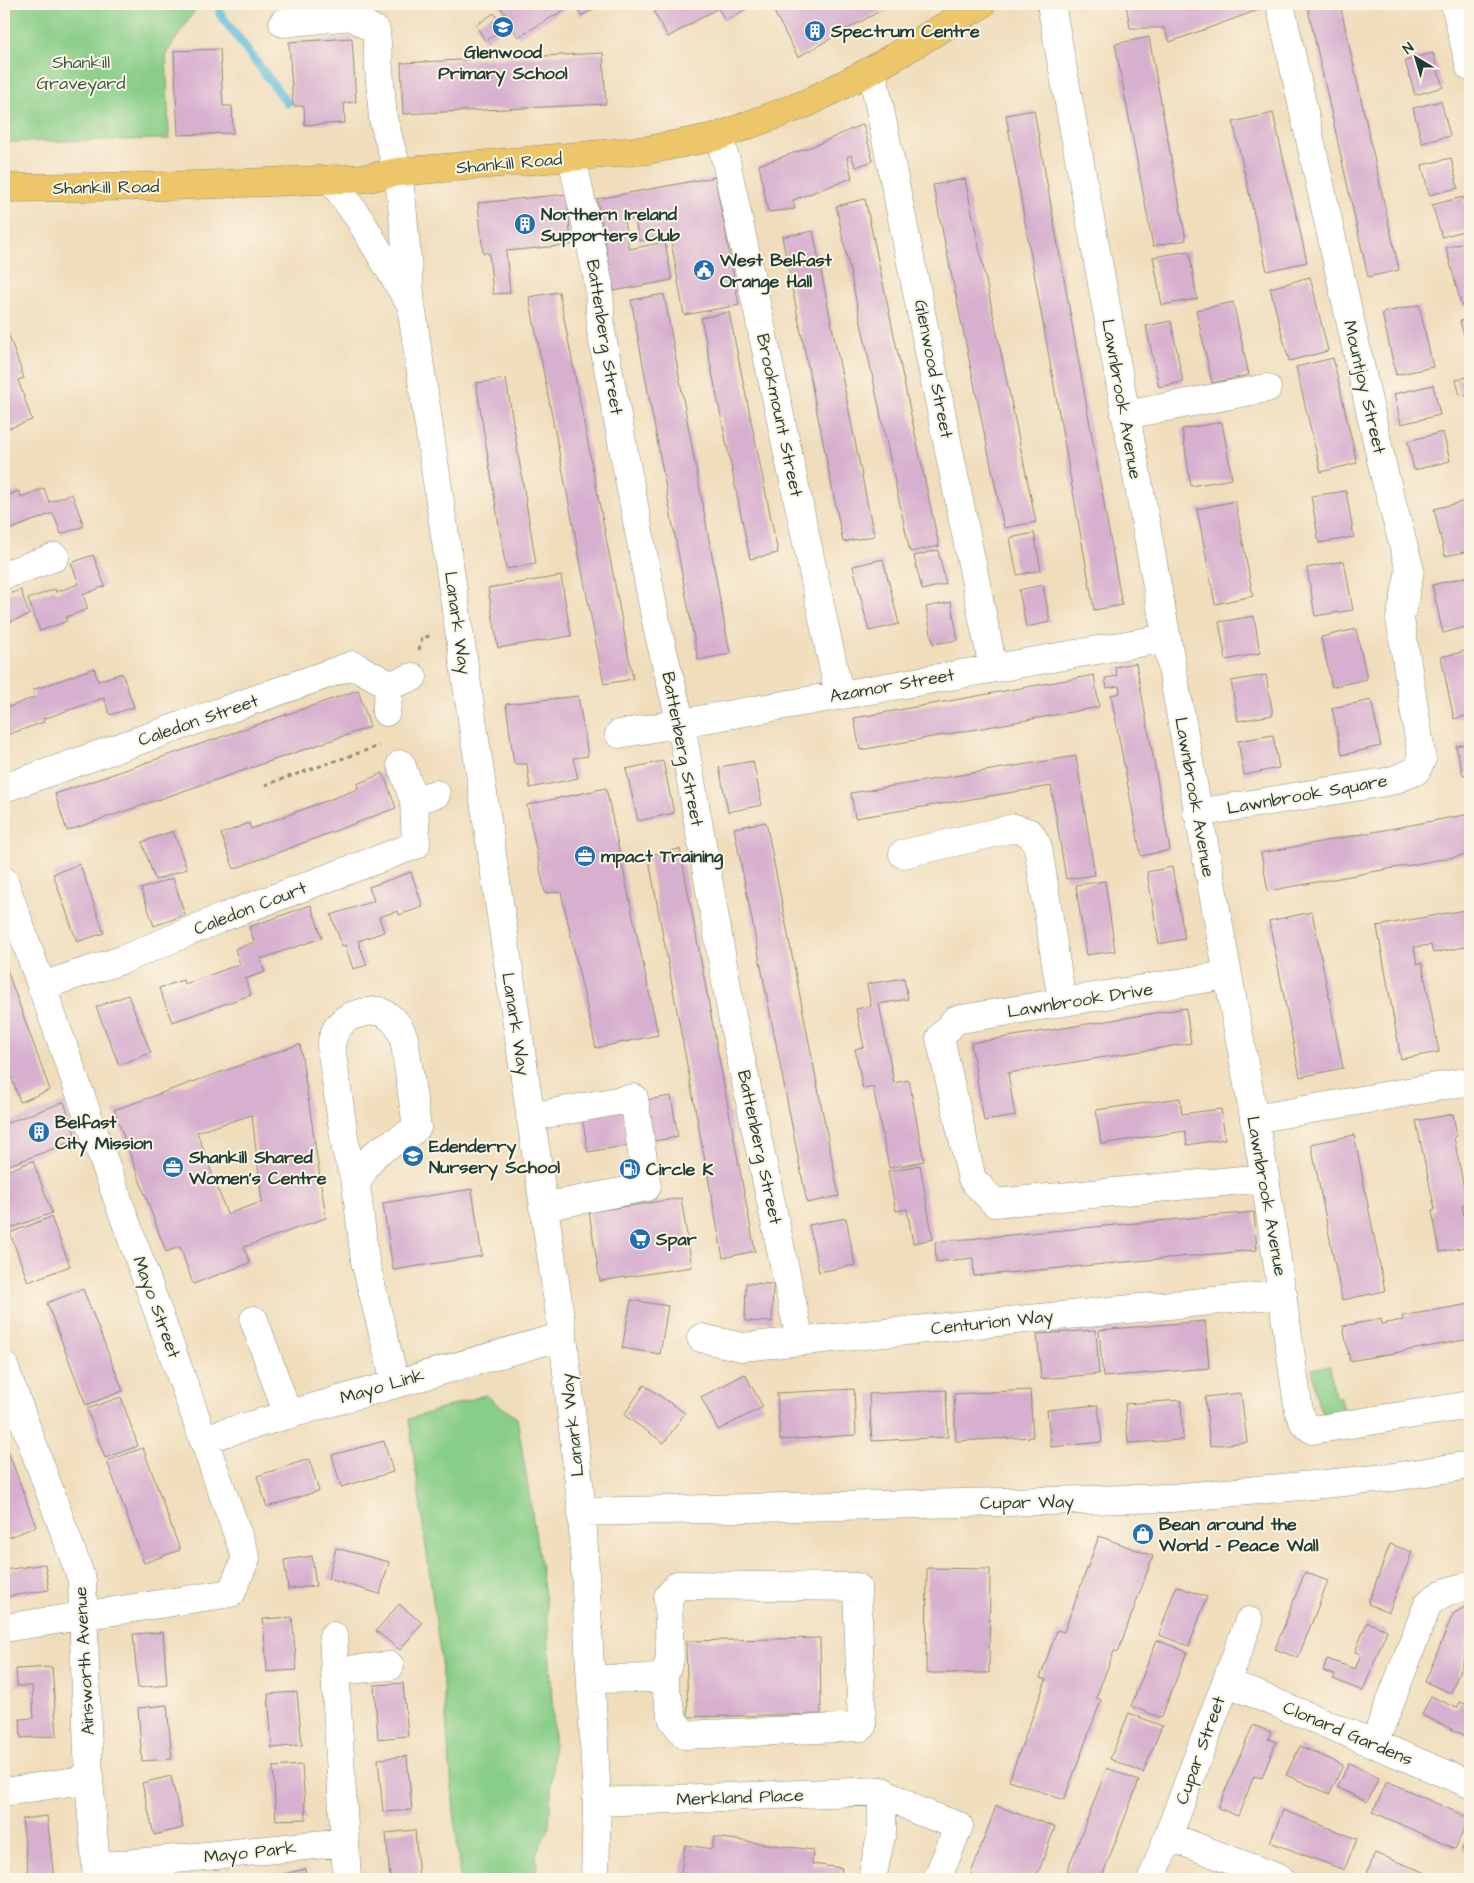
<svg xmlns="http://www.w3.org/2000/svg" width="1474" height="1883" font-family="'Architects Daughter',sans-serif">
<rect width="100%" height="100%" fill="#fcf5e5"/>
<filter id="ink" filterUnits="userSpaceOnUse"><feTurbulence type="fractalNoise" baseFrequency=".02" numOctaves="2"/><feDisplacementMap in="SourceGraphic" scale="10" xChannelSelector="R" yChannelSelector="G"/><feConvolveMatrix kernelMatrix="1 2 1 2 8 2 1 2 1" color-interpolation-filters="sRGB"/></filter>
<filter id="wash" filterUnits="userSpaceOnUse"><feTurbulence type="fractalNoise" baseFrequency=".0096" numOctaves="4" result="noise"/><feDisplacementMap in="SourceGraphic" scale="20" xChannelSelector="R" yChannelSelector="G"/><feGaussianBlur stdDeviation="1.12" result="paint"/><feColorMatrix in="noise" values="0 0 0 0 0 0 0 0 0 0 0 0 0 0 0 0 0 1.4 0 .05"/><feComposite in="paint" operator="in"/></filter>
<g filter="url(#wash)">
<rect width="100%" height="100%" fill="#f0ddbc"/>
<path fill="#89ce88" stroke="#54865e" d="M4,4H199L166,54L169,139L4,142Z
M1330,1366L1335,1398H1341L1344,1417L1323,1414L1318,1404L1312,1369Z
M485,1395L517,1418L547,1608L554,1739L549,1828L536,1854L537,1879H460L441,1661L409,1419Z"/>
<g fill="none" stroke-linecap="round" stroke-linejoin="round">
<path stroke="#5fbbdd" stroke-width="9" d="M220,4V14L287,103"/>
</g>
<g id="blocks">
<path fill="#d7afcf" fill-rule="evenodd" d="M499,4H560L564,10L518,37Z
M574,4H603L581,16Z
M668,4H748L750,7L725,21L718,8L668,37L654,12Z
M770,4H892L798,57Z
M1126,4H1260L1261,9L1170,42L1164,28H1130Z
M1307,4H1340L1399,270L1368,277Z
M494,13L504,29L485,41L476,25Z
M1149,37L1186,240L1153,246L1115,44Z
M352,38L356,102L344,103L345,123L305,125L304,106H293L289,42Z
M220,49L223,106H232L233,133L178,135L174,51Z
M603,53L606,104L403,114L401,63Z
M1433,53L1443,87L1415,95L1405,61Z
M1441,101L1450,136L1422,143L1413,108Z
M1034,110L1122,605L1094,610L1006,115Z
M1273,113L1307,262L1267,271L1233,122Z
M863,124L873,161L856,167L851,155L847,157L852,178L793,200L795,209L768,212L759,165L816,145Z
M1451,158L1458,188L1429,195L1422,165Z
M715,177L739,305L684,315L670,235L639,241L635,219L624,221L629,249L665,242L672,280L614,291L597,199Z
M965,179L1036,522L1004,528L933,185Z
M567,194L571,245L506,251L510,293L493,294L489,253H483L478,203Z
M1463,197L1470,229L1442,237L1432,205Z
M865,199L939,546L910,552L836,206Z
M813,231L874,536L843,542L782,237Z
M1470,241V304L1462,307L1446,248Z
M1189,251L1197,299L1162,305L1153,257Z
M1310,277L1328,351L1289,361L1270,288Z
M559,292L633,679L604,684L529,297Z
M664,294L730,654L698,660L631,300Z
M1233,302L1249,375L1212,383L1196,310Z
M1419,305L1433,367L1396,375L1382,313Z
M729,312L778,553L750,559L701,318Z
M1470,318V356L1460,321Z
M1171,321L1183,382L1159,387L1146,326Z
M4,322L24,378L18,380L32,420L4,430Z
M1333,358L1357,463L1321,472L1296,367Z
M1470,376V394L1460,396L1456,380Z
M506,379L536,564L506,569L476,383Z
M1433,385L1440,415L1401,424L1394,394Z
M1222,422L1232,479L1191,486L1182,429Z
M1443,432L1450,461L1414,470L1408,441Z
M44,488L49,502L72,494L84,526L61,534L53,513L4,532V497L19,491L21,497Z
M1346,491L1354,537L1319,543L1311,496Z
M1470,500V551L1445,556L1434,509Z
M1235,501L1253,596L1215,604L1197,509Z
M1034,533L1041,570L1017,575L1010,538Z
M938,550L946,584L922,590L914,556Z
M93,555L105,586L83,595L88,609L66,617L67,621L40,631L28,599L55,589L56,592L79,584L71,563Z
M883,559L899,624L869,631L853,566Z
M1344,561L1353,610L1315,616L1307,568Z
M561,576L571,636L498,648L488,588Z
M1470,576V626L1443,633L1432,585Z
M1043,585L1050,622L1026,627L1019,590Z
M21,590L29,615L4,624V596Z
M951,602L958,640L933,644L926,607Z
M1254,616L1260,653L1226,660L1219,622Z
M1356,629L1367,679L1332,687L1321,637Z
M1470,650V715L1454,719L1441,657Z
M1136,663L1170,850L1141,856L1111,695L1120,693L1119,686L1107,688L1105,678L1117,676L1115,667Z
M94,668L98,681L122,673L134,707L110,715L104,698L43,719L44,722L4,736V694L9,707L35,697L33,690Z
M1094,675L1099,707L860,750L854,718Z
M1266,675L1273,715L1238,721L1231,681Z
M358,690L370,727L67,831L55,794Z
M578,696L588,756L573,758L578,778L530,788L527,764H514L506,704Z
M1371,700L1381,746L1342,755L1332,708Z
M1273,735L1279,768L1244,775L1238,741Z
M1470,743V773L1463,775L1456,746Z
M1076,756L1095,875L1066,879L1051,786L855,818L851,793Z
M663,761L674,813L638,821L626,769Z
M753,761L762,805L728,812L719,767Z
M383,773L396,808L234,869L221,834L249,823L251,829L269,822L358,789L357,784Z
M606,788L658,1035L596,1048L561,892L545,893L527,805Z
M1470,814V854L1268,891L1261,853Z
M766,822L839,1196L807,1203L734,828Z
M173,831L187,869L155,880L142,842Z
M680,849L755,1251L723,1258L648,855Z
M80,864L104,933L77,942L53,874Z
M1172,867L1185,939L1159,944L1147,872Z
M411,872L423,907L399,915L398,911L379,917L384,932L358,941L367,965L353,969L345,945L342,946L331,915L374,901L369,887Z
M173,878L185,915L154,926L141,889Z
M1105,881L1115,951L1086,955L1076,885Z
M311,905L322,938L260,959L265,972L245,979L251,995L172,1022L159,988L183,980L185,984L240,964L235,949L254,942L249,927Z
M1470,909V946L1433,953L1431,945L1414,947L1417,964L1422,963L1439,1052L1401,1059L1377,926Z
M1312,912L1343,1068L1300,1077L1269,921Z
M4,962L50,1090L20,1102L4,1056Z
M904,978L908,999L879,1004L894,1083L909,1080L924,1161L889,1168L873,1087L863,1089L855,1049L864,1047L856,1009L871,1006L867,984Z
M128,995L151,1053L119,1065L96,1007Z
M1186,1008L1191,1043L1008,1073L1015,1116L984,1121L971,1043Z
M300,1044L326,1218L244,1247L250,1263L193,1284L180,1247L166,1252L114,1110ZM252,1115L262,1202L227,1214L197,1132Z
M671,1096L678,1137L588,1152L581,1111Z
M1180,1098L1182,1114L1221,1109L1225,1139L1187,1145L1185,1131L1101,1144L1096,1110Z
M64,1102L77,1140L4,1167V1124Z
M1453,1114L1457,1136L1454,1137L1467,1204L1462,1205L1465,1219L1470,1218V1246L1440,1252L1432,1211L1435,1210L1416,1121Z
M1354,1135L1385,1291L1342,1300L1311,1144Z
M33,1161L52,1213L8,1229L4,1218V1172Z
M920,1165L933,1239L913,1243L907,1209L896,1211L888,1171Z
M472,1189L482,1256L393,1270L383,1203Z
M681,1198L692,1267L600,1281L589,1212Z
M1254,1212L1257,1250L974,1276L973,1258L936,1262L935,1242Z
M51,1217L70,1266L28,1282L10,1233Z
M846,1218L855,1265L819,1272L809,1225Z
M746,1283L773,1284L772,1322L745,1321Z
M83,1289L123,1391L86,1405L47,1303Z
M631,1300L668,1306L660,1354L622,1348Z
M1470,1304V1339L1350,1361L1343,1326L1381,1319L1382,1324L1403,1320L1402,1316Z
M1205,1321L1209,1368L1103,1377L1099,1330Z
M1096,1330L1099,1374L1041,1379L1037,1334Z
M745,1374L763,1407L718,1430L701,1397Z
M644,1385L685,1413L664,1443L624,1415Z
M854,1389L856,1435L780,1440L777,1393Z
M946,1390L948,1437L872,1441L869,1394Z
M1030,1390L1033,1437L956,1441L954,1394Z
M1241,1393L1247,1442L1210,1446L1205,1397Z
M121,1397L138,1446L105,1458L87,1409Z
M1181,1400L1183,1440L1128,1443L1125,1404Z
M1098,1405L1102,1442L1051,1447L1047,1410Z
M4,1440L36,1527L4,1539Z
M384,1441L393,1472L341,1487L332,1455Z
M143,1448L180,1550L144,1563L107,1461Z
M309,1459L319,1491L267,1507L257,1476Z
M1099,1536L1153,1556L1118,1652L1114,1651L1096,1698L1101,1700L1064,1800L1009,1780L1046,1680L1040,1678L1057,1630L1064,1632Z
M1390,1544L1412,1552L1389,1612L1368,1604Z
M336,1548L389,1562L380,1594L328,1579Z
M312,1556L316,1586L288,1589L284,1560Z
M45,1564L49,1590L4,1597V1570Z
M927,1568L990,1569L989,1673H926Z
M1305,1572L1328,1581L1298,1658L1275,1649Z
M1176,1586L1207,1597L1189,1646L1159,1635Z
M399,1604L422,1623L400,1650L376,1631Z
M1468,1605L1470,1608V1635L1465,1648L1468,1649L1451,1693L1425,1682L1453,1614Z
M292,1617L297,1670L267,1672L263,1619Z
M1367,1622L1387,1630L1363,1691L1333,1679L1335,1675L1323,1671L1327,1659L1355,1669L1361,1654L1355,1652Z
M163,1632L167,1685L138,1688L133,1634Z
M820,1638L821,1714L688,1717L686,1641Z
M1157,1640L1187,1652L1161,1718L1131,1706Z
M52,1667L57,1736L21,1738L20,1719L34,1718L32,1686H17L16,1669Z
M403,1683L408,1736L378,1739L374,1685Z
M297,1692L302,1745L272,1748L268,1694Z
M1431,1696L1457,1708L1460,1702L1470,1706V1738L1422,1715Z
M167,1705L172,1759L142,1761L138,1708Z
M1129,1713L1162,1726L1143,1773L1110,1759Z
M1253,1725L1271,1732L1268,1739L1276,1742L1262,1778L1254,1776L1238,1816L1218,1808Z
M1300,1746L1343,1765L1330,1794L1286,1775Z
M407,1756L412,1810L383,1812L378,1759Z
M1349,1763L1379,1778L1367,1802L1337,1787Z
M302,1765L306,1819L276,1820L273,1767Z
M1107,1768L1139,1781L1101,1879H1087L1067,1871Z
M171,1776L183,1828L154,1835L142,1783Z
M1387,1781L1469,1818L1455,1849L1373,1812Z
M996,1806L1055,1827L1036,1879H969Z
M1283,1810L1357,1839L1344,1870L1270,1842Z
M47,1816L54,1879H29L22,1819Z
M415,1830L419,1879H390L386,1833Z
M1470,1831V1853L1462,1849Z
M714,1837L813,1850L812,1864L842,1868L840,1879H680L685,1845L712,1849Z
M1375,1853L1434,1876L1433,1879L1365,1878Z
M305,1869L307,1879H272L271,1877Z"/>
</g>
</g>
<g filter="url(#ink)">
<use href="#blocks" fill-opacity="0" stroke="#888d78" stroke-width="1"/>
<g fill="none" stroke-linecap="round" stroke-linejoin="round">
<g stroke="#888d78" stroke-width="29">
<path id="minor" d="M1051,4L1265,1178L1299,1412L1304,1423L1313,1430L1470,1405
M1455,4L1470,67
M283,23L351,16L376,31L383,119L398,172L402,203L411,305L563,1336L582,1512L597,1802L595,1879
M872,70L993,668
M719,136L726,161L839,694
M572,157L599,285L601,331L657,627L681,724L732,1016L800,1341
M331,179L360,220L406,297
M1125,415L1267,388
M4,575L55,557
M390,685L413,677
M619,734L1166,638
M4,788L353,665L390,685L386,712
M414,800L436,794
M1197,813L1391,781L1416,771L1422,759L1400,619L1410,570L1384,473L1280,4
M903,854L1015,828L1030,833L1038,847L1062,1002
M4,881L246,1558L231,1593L4,1628
M1227,975L955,1020L940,1038L972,1179L995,1203L1265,1178
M41,986L122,960L221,918L416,845L414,800L401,764
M379,1011C393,1017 399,1025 404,1038L417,1127C405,1139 392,1142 379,1151C368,1159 363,1172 356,1184L346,1150L331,1047C335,1018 353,1012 379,1011Z
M530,1117L634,1098L647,1187L543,1207
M1254,1119L1470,1081
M356,1184L365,1261L395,1382
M254,1320L288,1415
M701,1338L742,1347L1283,1294
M4,1366L82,1580L89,1779L97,1879
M203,1439L563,1336
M582,1512L1172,1498L1387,1478L1470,1465
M333,1636L347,1879
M336,1671L390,1666
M591,1679L663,1678L670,1659L668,1597L678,1585L857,1587L862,1727L685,1735L673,1720L663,1678
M1226,1682L1470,1784
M1374,1744L1428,1604C1441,1592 1453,1589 1470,1586
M882,1791L916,1810L959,1826L937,1879
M4,1792L89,1779
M597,1802L882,1791
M1168,1836L1280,1879
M96,1867L345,1842
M872,1879L882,1831V1791
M1152,1879L1249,1621"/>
</g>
<g stroke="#888d78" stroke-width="29">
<path id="major" d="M4,188L172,186L367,178L398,172L648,150L719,136L805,104L872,70L982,4"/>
</g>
<path stroke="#888d78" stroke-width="3" stroke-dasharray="4 4" stroke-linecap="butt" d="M419,650L422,638L433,635
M265,785L379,746"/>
<use href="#minor" stroke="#fff" stroke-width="28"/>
<use href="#major" stroke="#ecc669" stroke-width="28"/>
</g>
</g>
<defs>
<g id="school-disc" transform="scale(1.125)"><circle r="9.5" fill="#1f6fb2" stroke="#fcf5e5"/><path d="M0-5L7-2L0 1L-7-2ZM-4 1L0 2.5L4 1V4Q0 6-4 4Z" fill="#fff"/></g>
<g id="building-disc" transform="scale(1.125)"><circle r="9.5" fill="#1f6fb2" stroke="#fcf5e5"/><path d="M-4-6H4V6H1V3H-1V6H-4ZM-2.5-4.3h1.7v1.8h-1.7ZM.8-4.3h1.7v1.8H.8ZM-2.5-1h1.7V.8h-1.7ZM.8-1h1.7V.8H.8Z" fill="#fff"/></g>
<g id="civic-disc" transform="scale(1.125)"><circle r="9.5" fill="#1f6fb2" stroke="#fcf5e5"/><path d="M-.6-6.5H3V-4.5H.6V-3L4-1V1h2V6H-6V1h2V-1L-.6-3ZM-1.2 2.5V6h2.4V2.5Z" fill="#fff"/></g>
<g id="office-disc" transform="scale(1.125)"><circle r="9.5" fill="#1f6fb2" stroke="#fcf5e5"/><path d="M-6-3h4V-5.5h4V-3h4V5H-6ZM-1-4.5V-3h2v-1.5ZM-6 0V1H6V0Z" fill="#fff"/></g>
<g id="fuel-disc" transform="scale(1.125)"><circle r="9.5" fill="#1f6fb2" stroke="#fcf5e5"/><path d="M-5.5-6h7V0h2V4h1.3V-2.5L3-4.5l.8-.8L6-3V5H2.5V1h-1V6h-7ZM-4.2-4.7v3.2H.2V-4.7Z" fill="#fff"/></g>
<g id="supermarket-disc" transform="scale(1.125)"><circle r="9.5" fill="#1f6fb2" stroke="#fcf5e5"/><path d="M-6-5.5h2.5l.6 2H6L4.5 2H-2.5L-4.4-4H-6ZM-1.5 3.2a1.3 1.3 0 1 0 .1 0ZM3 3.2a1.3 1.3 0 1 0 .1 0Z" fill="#fff"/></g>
<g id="shop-disc" transform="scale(1.125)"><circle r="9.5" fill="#1f6fb2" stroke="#fcf5e5"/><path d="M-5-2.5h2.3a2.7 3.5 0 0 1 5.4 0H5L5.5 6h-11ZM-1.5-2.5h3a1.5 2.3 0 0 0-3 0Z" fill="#fff"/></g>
</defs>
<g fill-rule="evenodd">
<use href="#school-disc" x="503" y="27"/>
<use href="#building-disc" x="815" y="31"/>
<use href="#building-disc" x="525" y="224"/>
<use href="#civic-disc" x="704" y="270"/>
<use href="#office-disc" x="585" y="856"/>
<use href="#building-disc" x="39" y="1132"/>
<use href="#school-disc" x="413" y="1156"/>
<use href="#office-disc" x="173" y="1167"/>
<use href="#fuel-disc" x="630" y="1169"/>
<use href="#supermarket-disc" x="640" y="1239"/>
<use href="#shop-disc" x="1143" y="1534"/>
</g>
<g text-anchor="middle" stroke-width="4" stroke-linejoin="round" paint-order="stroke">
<g font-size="18" font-weight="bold" fill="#1f3d34" stroke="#fcf5e5" text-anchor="start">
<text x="831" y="37">Spectrum Centre</text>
<text x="503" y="58" text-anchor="middle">Glenwood<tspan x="503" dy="21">Primary School</tspan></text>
<text x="541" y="220">Northern Ireland<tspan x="541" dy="21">Supporters Club</tspan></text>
<text x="720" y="266">West Belfast<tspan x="720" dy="21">Orange Hall</tspan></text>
<text x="601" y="862">mpact Training</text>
<text x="55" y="1128">Belfast<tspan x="55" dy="21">City Mission</tspan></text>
<text x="429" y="1152">Edenderry<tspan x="429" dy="21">Nursery School</tspan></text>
<text x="189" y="1163">Shankill Shared<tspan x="189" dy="21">Women's Centre</tspan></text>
<text x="646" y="1175">Circle K</text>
<text x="656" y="1245">Spar</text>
<text x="1159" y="1530">Bean around the<tspan x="1159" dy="21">World - Peace Wall</tspan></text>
</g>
<g font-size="18" fill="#345a45" stroke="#fcf5e5">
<text x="81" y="68">Shankill<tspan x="81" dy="21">Graveyard</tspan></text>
</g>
<g font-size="18" fill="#1f3d34" stroke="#fcf5e5">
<text transform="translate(509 163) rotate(-5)" y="6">Shankill Road</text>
<text transform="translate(106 187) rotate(-1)" y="6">Shankill Road</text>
<text transform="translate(605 337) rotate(81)" y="6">Battenberg Street</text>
<text transform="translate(934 369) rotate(79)" y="6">Glenwood Street</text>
<text transform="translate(1365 387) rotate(77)" y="6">Mountjoy Street</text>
<text transform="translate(1122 399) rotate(80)" y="6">Lawnbrook Avenue</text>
<text transform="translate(780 415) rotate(78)" y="6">Brookmount Street</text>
<text transform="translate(458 623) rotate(82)" y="6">Lanark Way</text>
<text transform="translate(892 685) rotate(-10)" y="6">Azamor Street</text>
<text transform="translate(198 720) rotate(-19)" y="6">Caledon Street</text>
<text transform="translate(683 749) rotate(79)" y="6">Battenberg Street</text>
<text transform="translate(1307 794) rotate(-10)" y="6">Lawnbrook Square</text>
<text transform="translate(1195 797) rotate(80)" y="6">Lawnbrook Avenue</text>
<text transform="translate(250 908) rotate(-21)" y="6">Caledon Court</text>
<text transform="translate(1080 1000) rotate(-9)" y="6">Lawnbrook Drive</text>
<text transform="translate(516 1024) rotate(81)" y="6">Lanark Way</text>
<text transform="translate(760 1147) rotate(78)" y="6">Battenberg Street</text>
<text transform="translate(1267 1196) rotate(80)" y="6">Lawnbrook Avenue</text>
<text transform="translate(157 1307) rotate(70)" y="6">Mayo Street</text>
<text transform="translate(992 1322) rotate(-6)" y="6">Centurion Way</text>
<text transform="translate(382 1386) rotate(-16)" y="6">Mayo Link</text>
<text transform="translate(572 1425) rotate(-96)" y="6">Lanark Way</text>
<text transform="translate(1027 1502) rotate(-1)" y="6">Cupar Way</text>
<text transform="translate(84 1661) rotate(-93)" y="6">Ainsworth Avenue</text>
<text transform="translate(1348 1733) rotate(23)" y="6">Clonard Gardens</text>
<text transform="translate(1200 1750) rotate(-70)" y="6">Cupar Street</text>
<text transform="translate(740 1797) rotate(-2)" y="6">Merkland Place</text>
<text transform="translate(250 1852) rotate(-6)" y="6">Mayo Park</text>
</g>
</g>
<rect width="1474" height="1883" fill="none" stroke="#fcf5e5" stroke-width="20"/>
<g transform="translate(1416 58) rotate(322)" stroke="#fcf5e5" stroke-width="4" paint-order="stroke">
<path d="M0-4L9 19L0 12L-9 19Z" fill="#1f3d34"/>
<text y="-8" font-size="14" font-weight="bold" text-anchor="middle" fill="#1f3d34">N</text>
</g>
</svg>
